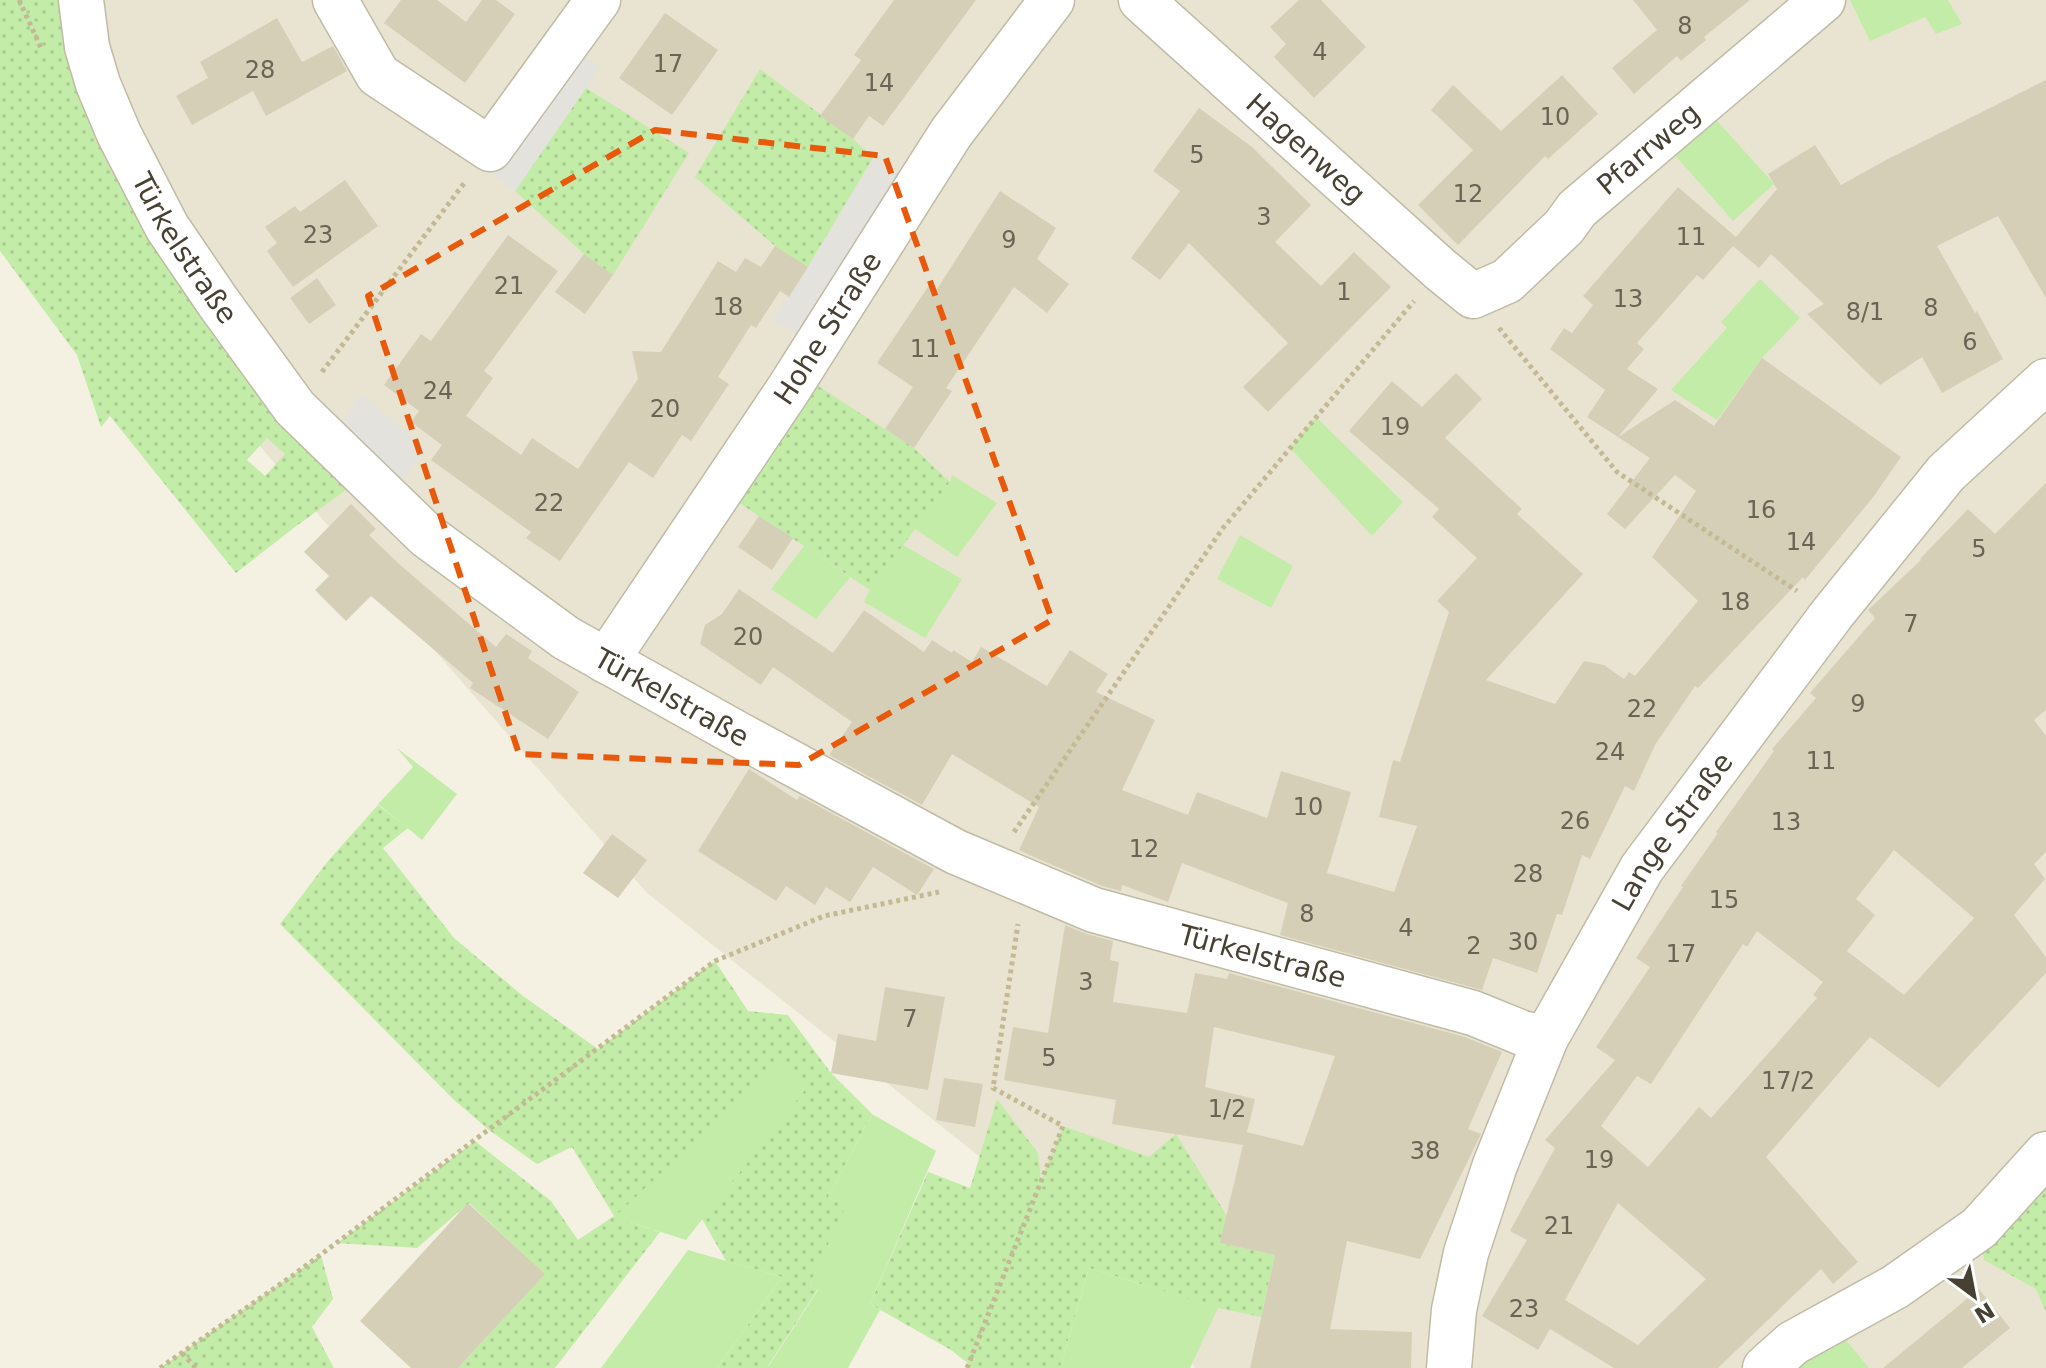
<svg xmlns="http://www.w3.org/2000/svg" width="2046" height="1368" font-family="'DejaVu Sans',sans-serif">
<defs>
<pattern id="grass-dots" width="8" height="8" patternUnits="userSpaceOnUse" patternTransform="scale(2)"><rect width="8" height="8" fill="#c3eca8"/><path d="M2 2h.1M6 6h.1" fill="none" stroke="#a9cc91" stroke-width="1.8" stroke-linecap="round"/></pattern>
</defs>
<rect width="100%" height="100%" fill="#f4f1e3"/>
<path fill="#e8e4d1" d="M0,0H2046V1368H1195L1143,1286L647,893L448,666L139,305Z"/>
<path fill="url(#grass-dots)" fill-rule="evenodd" d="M0,0H81L119,134L365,476L295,527L236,573L110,416L101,427L77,355L0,251ZM267,438L285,454L265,476L247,460Z
M760,69L853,139L873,158L808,267L775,246L695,177Z
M586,88L689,153L613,275L584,254L515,191Z
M798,373L914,448L950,482L870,590L720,490Z
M378,805L408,828L383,848L454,938L523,996L598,1049L715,961L748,1011L788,1015L831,1073L872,1114L828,1197L846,1207L810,1284L818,1289L768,1366L770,1368H717L782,1277L726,1261L702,1219L808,1085L615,1217L660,1232L555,1368H458L544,1274L469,1203L417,1248L337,1243L475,1141L551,1201L578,1240L614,1216L572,1147L537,1164L489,1130L453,1099L280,924L328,861Z
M997,1099L1038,1153L1041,1180L1063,1126L1149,1157L1176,1134L1227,1216L1220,1243L1275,1255L1261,1317L1218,1308L1089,1268L1060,1368H967L969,1364L951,1350L870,1304L928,1172L970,1188Z
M2046,1154V1312L2036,1289L1984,1260L1979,1228Z
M321,1255L333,1299L312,1327L334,1368H160Z"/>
<path fill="#c3eca8" d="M1850,0H1948L1962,24L1936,34L1925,17L1870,41Z
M1701,103L1774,184L1733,221L1660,138Z
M1760,279L1800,318L1762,358L1717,420L1671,390L1727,328L1721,322Z
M1316,417L1403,502L1372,536L1290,448Z
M952,475L997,503L957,557L915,529L950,482Z
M1240,535L1293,566L1271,608L1217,579Z
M903,545L962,579L925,638L864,602L870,590Z
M804,546L850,577L816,619L771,589Z
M397,748L457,794L422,840L378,804L413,767Z
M782,1062L809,1085L686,1240L614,1217Z
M872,1114L936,1151L870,1304L880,1310L848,1368H770L768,1367L818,1290L810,1284L845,1207L828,1197Z
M688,1250L782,1277L717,1368H601Z
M1089,1268L1218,1308L1190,1368H1060Z
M1831,1322L1869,1368H1766Z"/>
<path fill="#e3e2dc" d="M566,46L600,67L515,191L478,164Z
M873,158L917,187L816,345L772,320L808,267Z
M362,394L426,449L389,499L327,439Z"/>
<path fill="#d6cfb8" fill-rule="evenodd" d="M401,0H437L466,22L482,0H496L515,14L465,83L384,23Z
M894,0H976L883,126L869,116L853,139L820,116L861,60L854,55Z
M1299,0H1321L1366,47L1314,98L1274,57L1286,44L1270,27Z
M1633,0H1750L1704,37L1706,40L1681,61L1677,56L1634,94L1612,68L1657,30Z
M665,13L718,50L672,115L619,78Z
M277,18L302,62L333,46L347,71L266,116L253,91L192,125L176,96L208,78L200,62Z
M1562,75L1598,114L1548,159L1545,156L1458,245L1418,205L1473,150L1431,110L1453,85L1501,131Z
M2046,80V298L1998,216L1937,246L1975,313L1977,311L2003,359L1942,393L1922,357L1880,385L1807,314L1824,304L1771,254L1759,268L1733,246L1703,280L1697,275L1637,343L1644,349L1627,369L1658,389L1618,437L1587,417L1605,390L1550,349L1564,328L1572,333L1593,305L1583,296L1678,187L1736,237L1777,189L1768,174L1815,145L1841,185L1886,160Z
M1199,108L1252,147L1311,205L1275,242L1321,286L1354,252L1391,287L1268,412L1243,387L1288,343L1189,243L1160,280L1131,258L1180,191L1153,171Z
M345,180L378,226L293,287L267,251L277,243L265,227L295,206L300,212Z
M1000,191L1056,228L1037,259L1069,284L1047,313L1014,287L946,388L952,391L914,448L885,429L913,387L877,363L930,284L937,289Z
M508,235L558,271L484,371L493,378L466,416L521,455L532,438L578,469L638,379L632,351L661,352L718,261L736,272L745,258L761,267L775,246L808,267L789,297L780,291L756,328L751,325L718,377L729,384L691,441L682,435L653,478L629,462L560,561L526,538L531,532L431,460L442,445L411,422L419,411L384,385L421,334L431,341Z
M584,254L613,275L585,314L555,292Z
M317,278L336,305L309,324L290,298Z
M1762,358L1901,457L1874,496L1805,580L1803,577L1698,688L1695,686L1655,745L1634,791L1625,786L1590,859L1582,855L1562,915L1557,914L1537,973L1493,958L1482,990L1280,935L1288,903L1182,863L1168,902L1122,885L1121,891L1102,886L1036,858L1019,850L1039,807L952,754L922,805L829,755L852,722L773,667L761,685L700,644L705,625L722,614L739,589L833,653L864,610L924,652L932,640L952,653L953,650L972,662L981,647L1047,686L1070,650L1108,674L1096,692L1155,720L1122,790L1188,815L1197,792L1267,818L1281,771L1351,792L1327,873L1394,892L1417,826L1379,817L1393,760L1400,762L1449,612L1437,601L1477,558L1432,517L1439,509L1349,431L1392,381L1422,407L1456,373L1482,399L1445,438L1522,509L1517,514L1583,574L1486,680L1555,704L1584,661L1604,665L1624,679L1629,672L1635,676L1698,601L1652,557L1696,491L1675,475L1625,529L1607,514L1650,458L1618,437L1675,400L1714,426Z
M2046,483V710L2034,720L2046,736V852L2034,864L2045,879L2014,915L2046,957V973L1939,1088L1870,1037L1766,1157L1858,1262L1833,1284L1821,1269L1718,1368H1614L1550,1329L1538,1350L1482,1316L1527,1240L1510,1231L1555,1148L1545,1140L1615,1060L1596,1047L1650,967L1636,958L1683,887L1681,886L1718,833L1716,832L1774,751L1772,749L1816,698L1810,693L1875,618L1868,610L1921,560L1920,559L1968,509L1995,534ZM1894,850L1974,918L1904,995L1847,951L1875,915L1856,899ZM1757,931L1823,982L1813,995L1817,998L1711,1118L1699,1107L1648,1167L1601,1126L1637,1076L1651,1084L1743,944L1747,947ZM1618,1203L1706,1279L1638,1345L1565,1300Z
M351,504L376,529L369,535L398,563L496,647L506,634L532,651L528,658L579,692L548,739L470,688L473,683L371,596L346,621L315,590L329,576L304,552Z
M759,516L793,538L772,570L738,547Z
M749,769L797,800L800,796L934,869L917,895L873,867L850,902L826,887L815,905L786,886L776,901L698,851Z
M612,834L647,860L618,898L583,873Z
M1065,925L1087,934L1113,941L1110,960L1119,962L1113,1002L1187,1013L1195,973L1227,979L1229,973L1465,1037L1502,1052L1468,1129L1481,1134L1420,1259L1347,1241L1330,1329L1412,1332L1411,1368H1250L1275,1255L1220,1243L1243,1145L1112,1124L1116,1100L1004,1080L1013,1027L1048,1033ZM1214,1027L1335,1056L1303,1146L1247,1132L1255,1099L1205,1087Z
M885,987L945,997L928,1090L831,1073L838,1034L876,1041Z
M944,1078L983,1084L975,1127L936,1120Z
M468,1203L545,1274L458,1368H411L360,1321Z
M1979,1289L2010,1328L1962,1368H1883Z"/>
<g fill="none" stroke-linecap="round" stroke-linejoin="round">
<g stroke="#c0bba5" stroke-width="47">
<g id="minor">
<path id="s1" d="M81,0L87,47L98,84L119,134L167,227L218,302L295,408L427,536L566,638L736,733L956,852L1094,910L1473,1013L1522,1033L1546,1038"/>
<path d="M335,0L378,75L490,149L598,0"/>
<path id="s2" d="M1141,0L1441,270L1473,296L1507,281L1564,227L1577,209L1823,0"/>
<path id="s3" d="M606,661L788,390L951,133L1052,0"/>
<path id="s4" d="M1449,1368L1454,1310L1466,1253L1495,1165L1546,1038L1642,868L1832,614L1946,473L2046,381"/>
<path d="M1765,1368L1793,1343L1895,1287L1979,1228L2046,1154"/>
</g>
</g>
<path stroke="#c3ba95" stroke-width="5" stroke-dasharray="4 4" stroke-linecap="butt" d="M19,0L42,50
M1499,328L1617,472L1797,591
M322,372L465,182
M1014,832L1223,528L1414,301
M182,1353L196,1368
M160,1368L292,1276L715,961L824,916L939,892
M967,1368L1063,1126L993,1088L1018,924"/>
<use href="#minor" stroke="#fff" stroke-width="44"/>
</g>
<path fill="none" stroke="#e8590c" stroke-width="6" stroke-dasharray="16 10" stroke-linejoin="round" d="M655,130L885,156L1052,620L799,765L519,754L368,296Z"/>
<g text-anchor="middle" stroke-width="7" stroke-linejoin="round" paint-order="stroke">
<g font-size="24" fill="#6a6454">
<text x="1685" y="34">8</text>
<text x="1320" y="60">4</text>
<text x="668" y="72">17</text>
<text x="260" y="78">28</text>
<text x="879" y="91">14</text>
<text x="1555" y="125">10</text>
<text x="1197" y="163">5</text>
<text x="1468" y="202">12</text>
<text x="1264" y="225">3</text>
<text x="318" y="243">23</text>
<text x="1691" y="245">11</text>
<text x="1009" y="248">9</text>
<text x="509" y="294">21</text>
<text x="1344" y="300">1</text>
<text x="1628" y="307">13</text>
<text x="728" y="315">18</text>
<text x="1931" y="316">8</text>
<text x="1865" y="320">8/1</text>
<text x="1970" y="350">6</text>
<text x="925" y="357">11</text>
<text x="438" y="399">24</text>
<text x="665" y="417">20</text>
<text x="1395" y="435">19</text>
<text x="549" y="511">22</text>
<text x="1761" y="518">16</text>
<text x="1801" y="550">14</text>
<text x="1979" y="557">5</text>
<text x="1735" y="610">18</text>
<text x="1911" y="632">7</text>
<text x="748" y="645">20</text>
<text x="1858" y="712">9</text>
<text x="1642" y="717">22</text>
<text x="1610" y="760">24</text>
<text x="1821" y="769">11</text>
<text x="1308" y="815">10</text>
<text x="1575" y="829">26</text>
<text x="1786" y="830">13</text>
<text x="1144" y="857">12</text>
<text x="1528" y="882">28</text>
<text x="1724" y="908">15</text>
<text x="1307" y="922">8</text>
<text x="1406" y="936">4</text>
<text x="1523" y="950">30</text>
<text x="1474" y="954">2</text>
<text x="1681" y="962">17</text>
<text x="1086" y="990">3</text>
<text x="910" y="1027">7</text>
<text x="1049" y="1066">5</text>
<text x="1788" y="1089">17/2</text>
<text x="1227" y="1117">1/2</text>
<text x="1425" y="1159">38</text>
<text x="1599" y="1168">19</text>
<text x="1559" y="1234">21</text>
<text x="1524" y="1317">23</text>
</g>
<g font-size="28" fill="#464133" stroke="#fff">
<text dy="10" stroke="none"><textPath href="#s2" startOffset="222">Hagenweg</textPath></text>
<text dy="10" stroke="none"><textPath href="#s2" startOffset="676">Pfarrweg</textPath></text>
<text dy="10" stroke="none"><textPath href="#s1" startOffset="272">Türkelstraße</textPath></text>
<text dy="10" stroke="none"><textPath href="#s3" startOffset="400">Hohe Straße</textPath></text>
<text dy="10" stroke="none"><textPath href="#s1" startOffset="944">Türkelstraße</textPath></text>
<text dy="10" stroke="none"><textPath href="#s4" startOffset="588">Lange Straße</textPath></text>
<text dy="10" stroke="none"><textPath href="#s1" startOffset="1592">Türkelstraße</textPath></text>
</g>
</g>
<g transform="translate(1974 1296) rotate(148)" stroke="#ffffff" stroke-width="6" paint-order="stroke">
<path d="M0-6L14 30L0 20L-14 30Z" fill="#464133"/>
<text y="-12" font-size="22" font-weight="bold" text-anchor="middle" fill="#464133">N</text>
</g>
</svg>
